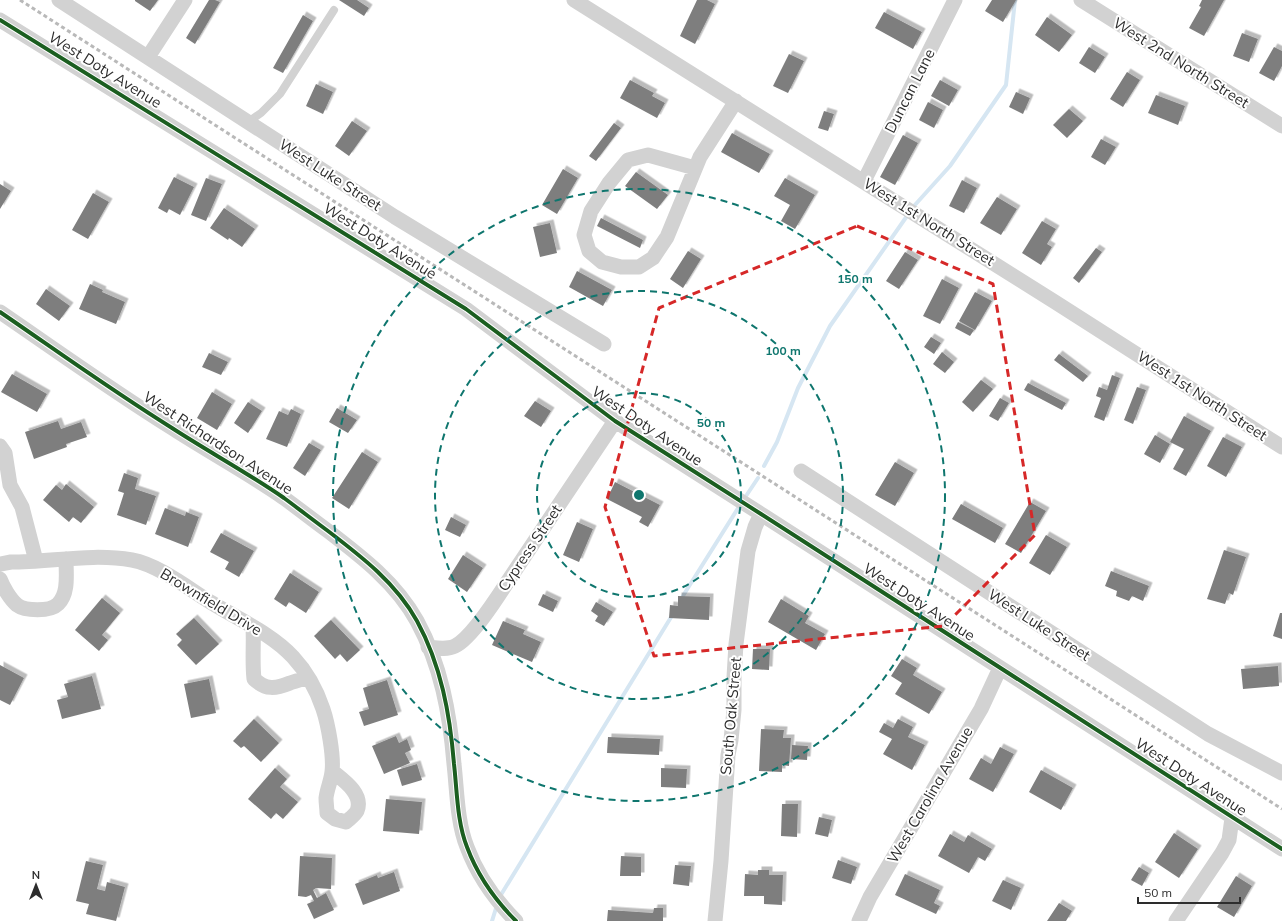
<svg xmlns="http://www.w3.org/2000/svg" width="1282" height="921" font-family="Mulish,sans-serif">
<defs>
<filter id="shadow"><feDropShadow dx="3.5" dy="-3.5" stdDeviation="0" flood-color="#0004"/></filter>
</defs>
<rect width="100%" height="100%" fill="#fff"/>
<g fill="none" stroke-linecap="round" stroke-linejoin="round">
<path stroke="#d6e6f2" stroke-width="4" d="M764,466L777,442L798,388L830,326L914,206L950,166L1006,85L1015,0
M744,499L758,478
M681,599L740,505
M499,898L673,614
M492,921L497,905"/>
</g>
<path fill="#7e7e7e" filter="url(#shadow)" d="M135,0H158L150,11L135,1Z
M209,0H215L220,2L195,44L186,38Z
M339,0H357L369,8L364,16Z
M697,0H707L715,4L695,44L680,36Z
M992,0H1016L1003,22L985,11Z
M1202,0H1224L1204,36L1189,28L1201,7L1199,6Z
M884,12L922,32L913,49L875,28Z
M303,15L313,21L283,73L273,68Z
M1047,17L1072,35L1059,52L1035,35Z
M1242,33L1258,39L1249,62L1233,56Z
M1089,47L1105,57L1095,73L1079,63Z
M1274,47L1282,51V66L1274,81L1259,73Z
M789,54L804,61L788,93L773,86Z
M1127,72L1140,80L1123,107L1110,99Z
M630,80L654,93L652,96L665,103L657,118L620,98Z
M940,80L958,90L949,106L931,96Z
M316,84L333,92L323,114L306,106Z
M1016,92L1030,98L1023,114L1009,107Z
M1156,95L1185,106L1178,125L1148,113Z
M928,102L943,110L934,128L919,120Z
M1069,109L1083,121L1067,138L1053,125Z
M824,111L834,114L828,131L818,128Z
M352,121L367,131L349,156L335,146Z
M614,123L621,128L596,161L589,156Z
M732,133L770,154L759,173L721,152Z
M903,135L918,143L895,185L880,177Z
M1101,139L1116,147L1105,165L1091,157Z
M563,169L578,178L557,214L542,205Z
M636,172L668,195L657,209L625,186Z
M174,177L194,187L180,215L169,209L167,213L158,208Z
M206,178L222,184L206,221L191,215Z
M785,178L815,195L795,229L781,221L790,205L774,196Z
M962,180L977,188L964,213L949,206Z
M0,184L11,191L0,209Z
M93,193L109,202L88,239L72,230Z
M997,197L1017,209L1001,235L980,223Z
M224,208L255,229L242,247L229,238L228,240L210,228Z
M601,218L643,240L640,248L597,226Z
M1042,221L1056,229L1047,244L1052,247L1041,265L1022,253Z
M550,223L557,253L540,257L533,227Z
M1096,248L1102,252L1079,283L1073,278Z
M688,251L701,259L683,288L670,279Z
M905,252L918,260L899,289L886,281Z
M577,271L612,290L603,306L569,287Z
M942,279L959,288L940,324L923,316Z
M90,284L103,290L102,292L125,302L116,324L79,309Z
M46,289L70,306L59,321L36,304Z
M975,292L992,301L975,330L959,321Z
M958,322L974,330L970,336L955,328Z
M931,337L941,343L934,354L924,347Z
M942,352L954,362L945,373L933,364Z
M209,353L228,362L221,375L202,367Z
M1059,354L1088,376L1083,382L1054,360Z
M12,374L47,394L37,412L1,392Z
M1112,375L1120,378L1104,421L1094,417L1101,398L1096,396L1099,387L1107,390Z
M981,380L993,389L973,412L962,402Z
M1028,383L1066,403L1062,410L1024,390Z
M1137,387L1146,390L1133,424L1124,420Z
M212,392L232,404L217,430L197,418Z
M1000,398L1009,403L998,421L989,416Z
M535,401L551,411L541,427L524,416Z
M248,402L262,411L248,433L234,423Z
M337,408L357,420L348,433L329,422Z
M291,409L301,414L287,447L266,439L279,411L288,415Z
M1184,416L1211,431L1186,476L1173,469L1184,449L1170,442Z
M58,421L61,429L81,422L87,437L66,444L67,447L34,459L25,432Z
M1155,435L1170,444L1160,463L1144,454Z
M1223,437L1242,447L1226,477L1207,466Z
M309,443L321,450L305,476L293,468Z
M362,452L378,462L349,509L332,498Z
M895,462L914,473L895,506L875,495Z
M124,473L138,478L135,489L156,496L146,525L117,515L124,493L118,491Z
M615,482L660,505L648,527L639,522L642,517L607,499Z
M66,484L94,507L81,523L73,517L69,522L43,500L56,485L62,490Z
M1030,502L1046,511L1021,553L1005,544Z
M961,504L1003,528L995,543L952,519Z
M165,508L185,516L186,512L199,517L188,547L155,534Z
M451,517L466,525L460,537L445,530Z
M577,522L593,529L579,562L563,555Z
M221,533L254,551L239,577L225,569L229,562L210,552Z
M1046,535L1067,547L1050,575L1029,563Z
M1224,550L1246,557L1233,595L1229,593L1225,604L1207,599Z
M463,555L483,568L467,592L448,579Z
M1111,571L1149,586L1143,601L1132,596L1129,601L1116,596L1117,591L1105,586Z
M290,573L319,592L306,613L289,602L286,607L274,599Z
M543,594L558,601L553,612L538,605Z
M678,596L710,597L709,620L669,618L670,605L678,606Z
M102,598L120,613L102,635L108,640L99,651L75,630Z
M781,599L809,616L805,623L825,634L816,650L768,622Z
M596,602L613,612L604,626L595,621L598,616L591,611Z
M1280,613H1282V639L1273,636Z
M194,618L219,644L196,665L177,645L182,640L176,634Z
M331,620L360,650L347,662L340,654L335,659L314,636Z
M503,621L525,630L523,634L541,642L532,662L492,645Z
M753,649H770L769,670L752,669Z
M902,659L917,668L913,675L942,692L929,714L895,694L902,683L891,676Z
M0,665L24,678L10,705L0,700Z
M1278,666L1279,686L1243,689L1241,669Z
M92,676L101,709L62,719L57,700L68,697L64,684Z
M209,679L216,713L191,718L184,684Z
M387,680L398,715L364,726L359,712L369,709L363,688Z
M254,719L279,743L261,762L244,746L241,748L233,741Z
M898,719L913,727L908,737L925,745L912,770L883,754L892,739L879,732L884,723L893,728Z
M761,729L784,730L783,738H791L789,766L782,765V772L759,771Z
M396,736L399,743L407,739L411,750L405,753L410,763L384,774L372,746Z
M608,737L660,739L659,755L607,753Z
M792,745L808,746L807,760L791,759Z
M1000,747L1014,754L993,792L969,779L981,758L991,764Z
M417,764L422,780L402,786L397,770Z
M275,768L287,779L280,787L298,802L283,819L276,813L271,819L248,799Z
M661,768L687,769L686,788L661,787Z
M1041,770L1073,788L1061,810L1029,792Z
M386,799L422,802L419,834L383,831Z
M782,804H798L797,837L781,836Z
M819,817L832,820L828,837L815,834Z
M1174,833L1198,849L1179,878L1155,862Z
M950,834L964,842L968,835L992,849L985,861L978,857L969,873L938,856Z
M300,856L332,858L331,889L316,888L313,890L317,898L326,893L334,910L314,919L307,904L314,901L311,895L306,897L298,896Z
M621,856L641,857V876H620Z
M838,860L857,867L851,884L832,878Z
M86,861L103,865L97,889L105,891L107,882L125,887L116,921L86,914L89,904L76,901Z
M675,865L691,866L689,886L673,884Z
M1139,867L1149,873L1142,886L1131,880Z
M758,870H769V875H783L782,905L764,904V896H744L745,874L758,875Z
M394,872L400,891L363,905L355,884L377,875L378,878Z
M905,874L940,890L934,903L940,906L936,914L895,895Z
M1236,876L1252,886L1234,917L1217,907Z
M1003,880L1021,888L1011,910L992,901Z
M1059,903L1072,911L1066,921H1047Z
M654,908H663V921H607L608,910L653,913Z"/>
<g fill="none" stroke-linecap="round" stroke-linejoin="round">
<path stroke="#d2d2d2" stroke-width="8" d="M248,122L261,113L280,94L334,10"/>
<path stroke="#d2d2d2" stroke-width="15" d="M59,0L395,217L604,344
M574,0L1055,302L1282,447
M1081,0L1282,126
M0,20L466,309L615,421L761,514L1282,849
M148,57L185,0
M695,168L648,155L628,160L609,183L591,211L584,235L589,251L602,262L621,267H639L653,258L667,237L700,157L736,101
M864,181L955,0
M0,312C57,351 114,392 172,428C209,452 248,473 284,498C299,509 313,520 328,531C362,557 396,583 417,621C441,665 450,714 454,764C457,790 457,822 467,847C477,874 495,900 516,921
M0,446L5,453L10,485L22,507L36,561
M801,471L1208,734L1282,773
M0,564L11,562C51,562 92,553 132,560C159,565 189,589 212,603C238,619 272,634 293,657C306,671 317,691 323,709C328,724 334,756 332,772C331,781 327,789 326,798C326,803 327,809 327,813L335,819L346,822C349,819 355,815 357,811C364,794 343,780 332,771
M0,579C3,587 10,599 17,605C25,611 50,612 58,604C69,593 66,574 66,559
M253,627C254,644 252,661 254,679C266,690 275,689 290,683C296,681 301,680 307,677
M428,647C437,648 447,650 455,646C472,638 499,595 510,578C545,526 580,474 615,421
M715,921L721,861L728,755L731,740L734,710V677L736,644L748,551L755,527L761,514
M859,921L870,897L981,709L1000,668
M1176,921L1222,853L1229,840L1232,818"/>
<path stroke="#b9b9b9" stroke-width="3" stroke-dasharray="4 3" stroke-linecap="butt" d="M20,0L1282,809"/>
<g stroke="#fff" stroke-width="6">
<path id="cycleway" d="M0,20L466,309L615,421L761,514L1282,849
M0,312C57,351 114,392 172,428C209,452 248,473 284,498C299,509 313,520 328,531C362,557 396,583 417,621C441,665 450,714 454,764C457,790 457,822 467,847C477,874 495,900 516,921"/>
</g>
<use href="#cycleway" stroke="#1b5e20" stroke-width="4"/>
</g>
<path fill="none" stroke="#d62828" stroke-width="3" stroke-dasharray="8 5" stroke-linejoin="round" d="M857,226L993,284L1035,535L944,626L654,656L605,507L659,308Z"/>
<g fill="none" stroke="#0f766e" stroke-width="2" stroke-dasharray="7 5">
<circle cx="639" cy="495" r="102"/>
<circle cx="639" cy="495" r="204"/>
<circle cx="639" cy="495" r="306"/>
</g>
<g text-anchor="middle" stroke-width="4" stroke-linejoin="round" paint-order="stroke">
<g font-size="15" fill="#2d2d2d" stroke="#fff">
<text transform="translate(1181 63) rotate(32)" y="5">West 2nd North Street</text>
<text transform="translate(105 70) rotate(32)" y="5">West Doty Avenue</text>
<text transform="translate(910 91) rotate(-63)" y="5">Duncan Lane</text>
<text transform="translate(330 175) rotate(33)" y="5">West Luke Street</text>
<text transform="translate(929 222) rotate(32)" y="5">West 1st North Street</text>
<text transform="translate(380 241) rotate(32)" y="5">West Doty Avenue</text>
<text transform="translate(1202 396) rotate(33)" y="5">West 1st North Street</text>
<text transform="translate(647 426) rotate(34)" y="5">West Doty Avenue</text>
<text transform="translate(218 443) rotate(33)" y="5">West Richardson Avenue</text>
<text transform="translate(530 548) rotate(-56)" y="5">Cypress Street</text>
<text transform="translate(211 602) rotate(31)" y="5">Brownfield Drive</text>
<text transform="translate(919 602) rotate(33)" y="5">West Doty Avenue</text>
<text transform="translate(1039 625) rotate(33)" y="5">West Luke Street</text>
<text transform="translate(731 716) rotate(-85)" y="5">South Oak Street</text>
<text transform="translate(1191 777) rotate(33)" y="5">West Doty Avenue</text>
<text transform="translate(930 795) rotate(-60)" y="5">West Carolina Avenue</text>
</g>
</g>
<circle cx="639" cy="495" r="6" fill="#0f766e" stroke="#fff" stroke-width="2"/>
<g font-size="12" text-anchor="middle" font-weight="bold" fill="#0f766e" stroke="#fff" stroke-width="4" stroke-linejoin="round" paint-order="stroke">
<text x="855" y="283">150 m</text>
<text x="783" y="355">100 m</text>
<text x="711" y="427">50 m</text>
</g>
<g transform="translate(36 885)" stroke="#ffffff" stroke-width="3" paint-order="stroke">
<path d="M0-3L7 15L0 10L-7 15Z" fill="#2d2d2d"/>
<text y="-6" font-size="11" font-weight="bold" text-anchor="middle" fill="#2d2d2d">N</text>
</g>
<path d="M1138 897v6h102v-6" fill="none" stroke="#2d2d2d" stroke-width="2"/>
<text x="1144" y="897" font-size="12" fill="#2d2d2d" stroke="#ffffff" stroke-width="3" paint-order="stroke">50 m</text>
</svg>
